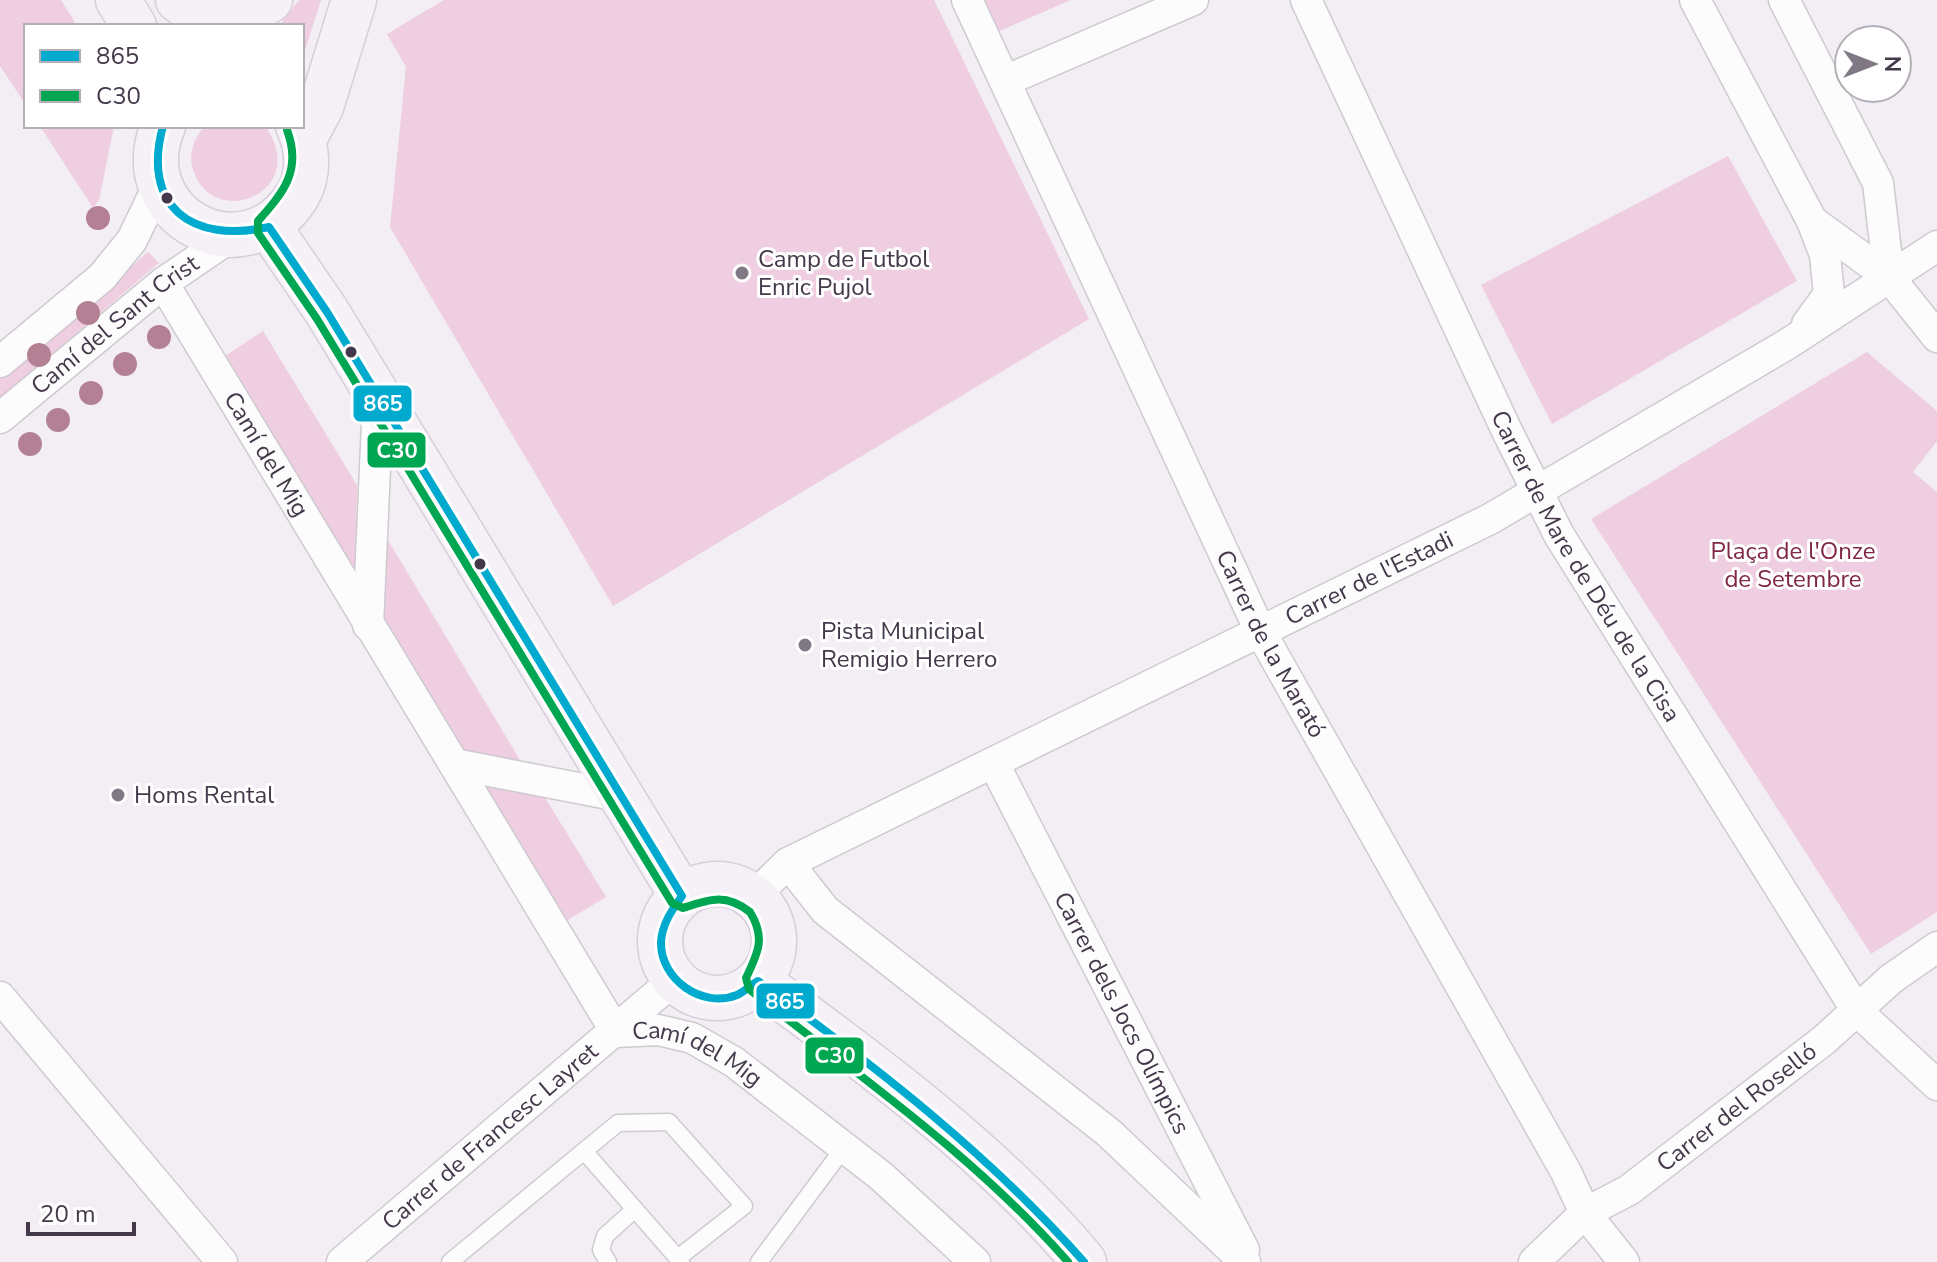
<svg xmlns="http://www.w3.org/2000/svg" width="1937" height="1262" font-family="'Nunito Sans',sans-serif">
<rect width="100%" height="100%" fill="#f2eef3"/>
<path fill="#eecee0" d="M0,0H61L77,26H26V105L0,66Z
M299,0H321L302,60V26H279Z
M444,0H934L1089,319L613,606L390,227L406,67L387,34Z
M983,0H1071L997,32Z
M40,126H114L99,200L93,208Z
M205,126H265C313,193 209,234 192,166C189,151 195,137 205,126Z
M1728,156L1797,281L1552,424L1481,285Z
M148,252L159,263L0,398V377Z
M263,331L357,485L355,580L222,358Z
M1867,352L1937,411V441L1913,472L1937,492V912L1871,954L1591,519Z
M380,527L523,765L461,751L379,621Z
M475,778L541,791L606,897L563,923Z"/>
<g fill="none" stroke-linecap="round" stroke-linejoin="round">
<g stroke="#cecad0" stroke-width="19">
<path id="lane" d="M584,1151L618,1123L669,1122L744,1206L678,1258
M450,1262L584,1151L681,1262
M608,1262L601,1250L605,1236L635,1209
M759,1262L843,1149"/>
</g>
<g stroke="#cecad0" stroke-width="33">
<g id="street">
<path id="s1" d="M967,0L1260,631L1566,1172L1585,1213L1624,1262"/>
<path id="s2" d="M1306,0L1506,429L1559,535L1857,1011L1937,1085"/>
<path d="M1695,0L1812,221L1889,277L1937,337"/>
<path d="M1784,0L1878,183L1889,277"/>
<path d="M1007,80L1193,0"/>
<path id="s3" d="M163,283L616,1032L658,1030L692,1038L734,1062L881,1176L975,1262"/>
<path d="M1807,324L1829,294L1825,255L1812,221"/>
<path d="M0,362L102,277L132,240L159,184"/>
<path id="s4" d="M0,418L163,283L232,236"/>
<path d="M368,625L378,400"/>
<path d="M454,764L619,796"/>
<path id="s5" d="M994,764L1244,1250"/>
<path d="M788,863L825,910L1109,1133L1245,1262"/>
<path id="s6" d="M753,897L788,863L1490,519L1789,343L1937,246"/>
<path d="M0,997L222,1262"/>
<path id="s7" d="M342,1262L674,980"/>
<path id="s8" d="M1534,1262L1585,1213L1629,1190L1824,1040L1891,979L1937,947"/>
</g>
</g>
<g stroke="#d8cddc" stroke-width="47">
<path id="secondary" d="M118,0L134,26
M178,0C209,23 239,21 270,0
M163,126C126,216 244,279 297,196C310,175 308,148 298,126
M304,139L321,107L354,0
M269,227L327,312L682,896
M660 941a57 57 0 1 1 114 0a57 57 0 1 1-114 0Z
M758,981C868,1061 998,1157 1084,1262"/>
</g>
<use href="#lane" stroke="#fdfcfd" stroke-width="16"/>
<use href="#street" stroke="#fdfcfd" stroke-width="30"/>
<use href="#secondary" stroke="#f6f1f7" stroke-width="44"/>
<g stroke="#fff" stroke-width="14">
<path id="bus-1" d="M163,126C141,207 192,244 269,227L327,312L682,896C672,910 662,924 661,942C660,979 702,1009 737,995C744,992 751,985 758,981C875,1066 988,1153 1084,1262"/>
</g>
<g stroke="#fff" stroke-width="14">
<path id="bus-2" d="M287,130C302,170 284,192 258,221V233L317,319L672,903L683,908C710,899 726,893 750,912C766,938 758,953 746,978L749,989C860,1077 974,1155 1068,1262"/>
</g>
<use href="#bus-1" stroke="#00a9ce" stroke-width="8"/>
<use href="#bus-2" stroke="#00a651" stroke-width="8"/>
</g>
<g fill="#b48194">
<circle cx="98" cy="218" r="12"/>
<circle cx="88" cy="313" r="12"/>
<circle cx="159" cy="337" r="12"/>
<circle cx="39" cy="355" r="12"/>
<circle cx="125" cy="364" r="12"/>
<circle cx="91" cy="393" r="12"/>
<circle cx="58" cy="420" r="12"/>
<circle cx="30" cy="444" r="12"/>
</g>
<g fill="#44384b" stroke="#fff" stroke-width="3">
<circle cx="167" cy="198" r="7"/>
<circle cx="351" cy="352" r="7"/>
<circle cx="480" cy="564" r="7"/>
</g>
<g fill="#817886" stroke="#fff" stroke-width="3">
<circle cx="742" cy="273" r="8"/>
<circle cx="805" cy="645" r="8"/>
<circle cx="118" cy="795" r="8"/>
</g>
<g text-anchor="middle" stroke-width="6" stroke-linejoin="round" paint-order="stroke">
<g font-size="24" fill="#44384b" stroke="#fff" text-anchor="start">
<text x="758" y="267">Camp de Futbol<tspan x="758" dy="28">Enric Pujol</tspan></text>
<text x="821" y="639">Pista Municipal<tspan x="821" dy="28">Remigio Herrero</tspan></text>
<text x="134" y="803">Homs Rental</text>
</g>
<g font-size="24" fill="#44384b" stroke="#fff">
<text dy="8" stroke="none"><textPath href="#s4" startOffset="148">Camí del Sant Crist</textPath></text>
<text dy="8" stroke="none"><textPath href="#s3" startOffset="200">Camí del Mig</textPath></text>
<text dy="8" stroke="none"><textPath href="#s2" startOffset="632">Carrer de Mare de Déu de la Cisa</textPath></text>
<text dy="8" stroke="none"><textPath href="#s6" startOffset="696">Carrer de l'Estadi</textPath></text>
<text dy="8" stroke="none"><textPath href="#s1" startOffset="712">Carrer de la Marató</textPath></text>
<text dy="8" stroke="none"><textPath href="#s5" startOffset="280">Carrer dels Jocs Olímpics</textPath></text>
<text dy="8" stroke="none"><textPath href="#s3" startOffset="962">Camí del Mig</textPath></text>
<text dy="8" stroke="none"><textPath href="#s8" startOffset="256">Carrer del Roselló</textPath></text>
<text dy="8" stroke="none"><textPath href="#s7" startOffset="194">Carrer de Francesc Layret</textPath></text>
</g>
<g font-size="24" fill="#812746" stroke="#fff">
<text x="1793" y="559">Plaça de l'Onze<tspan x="1793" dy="28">de Setembre</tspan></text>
</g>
</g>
<g stroke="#fff" stroke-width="3">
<rect x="352" y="384" width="61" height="39" rx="8" fill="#00a9ce"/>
<rect x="366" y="431" width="61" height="38" rx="8" fill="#00a651"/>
<rect x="755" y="982" width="61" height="38" rx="8" fill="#00a9ce"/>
<rect x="804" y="1036" width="61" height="39" rx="8" fill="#00a651"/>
</g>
<g font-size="22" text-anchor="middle" font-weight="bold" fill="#fff">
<text x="383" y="411">865</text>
<text x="397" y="458">C30</text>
<text x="785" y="1009">865</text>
<text x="835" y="1063">C30</text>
</g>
<rect x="24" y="24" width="280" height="104" fill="#ffffff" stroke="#b4afb7" stroke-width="2"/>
<rect x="40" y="50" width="40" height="12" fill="#00a9ce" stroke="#b4afb7" stroke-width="2"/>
<text x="96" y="64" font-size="24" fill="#44384b">865</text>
<rect x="40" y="90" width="40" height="12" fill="#00a651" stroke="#b4afb7" stroke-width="2"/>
<text x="96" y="104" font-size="24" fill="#44384b">C30</text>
<g transform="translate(1873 64) rotate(90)"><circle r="38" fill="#ffffff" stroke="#b4afb7" stroke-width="2"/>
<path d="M0-6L14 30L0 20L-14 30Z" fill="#817886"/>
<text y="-12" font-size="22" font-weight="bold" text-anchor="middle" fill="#44384b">N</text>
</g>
<path d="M28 1222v12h106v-12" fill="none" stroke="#44384b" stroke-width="4"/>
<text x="40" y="1222" font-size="24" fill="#44384b" stroke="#ffffff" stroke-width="6" paint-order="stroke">20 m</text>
</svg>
